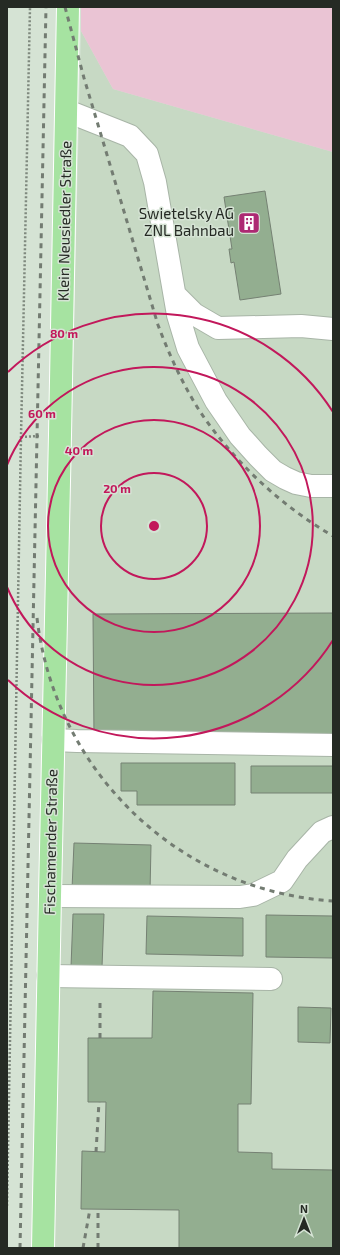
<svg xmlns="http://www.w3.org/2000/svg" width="340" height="1255" font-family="'Exo 2',sans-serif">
<rect width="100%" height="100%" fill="#d5e3d4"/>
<path fill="#c7d9c4" d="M81,31L113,89L333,152V1248H52Z"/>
<path fill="#eac4d4" d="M81,7H333V152L113,89L81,31Z"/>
<path fill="#93ae90" stroke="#758173" d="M265,191L281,294L240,300L234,262L231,263L229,249H232L224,197Z
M333,613V739L94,740L93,614Z
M121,763H235V805H137V791H121Z
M251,766H333V793H251Z
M74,843L151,845L150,892L72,889Z
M73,914H104L102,967H71Z
M266,915L333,916V958L266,957Z
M147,916L243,918V956L146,954Z
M153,991L253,993L251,1104H238V1152L272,1153V1169L333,1170V1248H179V1210L81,1209L82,1151L105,1152L106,1102H88V1038H152Z
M298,1007L331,1008L330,1043L298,1042Z"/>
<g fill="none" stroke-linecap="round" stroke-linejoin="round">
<g stroke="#a8b5a7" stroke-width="24">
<path id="minor" d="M67,111L115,130L130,136L147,154L155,182L178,315L188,348L216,401L240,436L258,456L273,471L285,478L296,483L311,486H333
M175,295L194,314L218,328L301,326L333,329
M53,740L77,741L333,745
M50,896L240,897L253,895L282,881L297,859L322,832L333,827
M48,976L271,979"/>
</g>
<g stroke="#fff" stroke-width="24">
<path id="major" d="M43,1248L50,896L60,435L68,7"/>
</g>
<path stroke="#7f897e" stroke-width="2.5" stroke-dasharray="2 2" stroke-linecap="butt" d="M21,437L40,436
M7,1206L21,437L30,7"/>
<use href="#minor" stroke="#fff" stroke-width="22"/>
<use href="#major" stroke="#a6e3a1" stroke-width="22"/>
<path stroke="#737c72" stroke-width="3" stroke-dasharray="5 5" stroke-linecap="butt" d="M65,7L84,78L158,325C169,354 182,383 199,410C232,460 281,506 333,536
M37,618C55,771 178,891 333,901
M100,1038V998
M96,1152L99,1102
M20,1248L46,7
M83,1248L90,1209
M98,1248V1209"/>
</g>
<g fill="none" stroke="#c2185b" stroke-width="2">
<circle cx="154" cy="526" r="53"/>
<circle cx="154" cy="526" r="106"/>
<path d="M7 465A159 159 0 1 1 7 587"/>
<path d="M333 640A212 212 0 0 1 8 680M8 372A212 212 0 0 1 333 412"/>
</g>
<defs>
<g id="building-square" transform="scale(1.15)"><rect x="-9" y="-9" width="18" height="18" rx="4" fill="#ad2973" stroke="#d5e3d4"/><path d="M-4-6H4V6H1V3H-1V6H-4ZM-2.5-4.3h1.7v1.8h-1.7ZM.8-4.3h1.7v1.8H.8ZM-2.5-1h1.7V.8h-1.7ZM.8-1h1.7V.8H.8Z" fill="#fff"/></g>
</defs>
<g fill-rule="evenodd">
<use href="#building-square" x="249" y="223"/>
</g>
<g text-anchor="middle" stroke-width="3" stroke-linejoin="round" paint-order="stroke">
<g font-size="15" fill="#252a24" stroke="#d5e3d4" text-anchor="end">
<text x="234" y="219">Swietelsky AG<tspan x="234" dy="17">ZNL Bahnbau</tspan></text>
</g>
<g font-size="15" fill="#252a24" stroke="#d5e3d4">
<text transform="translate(65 221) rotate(-89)" y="5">Klein Neusiedler Straße</text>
<text transform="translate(51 842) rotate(-89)" y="5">Fischamender Straße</text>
</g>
</g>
<circle cx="154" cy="526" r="6" fill="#c2185b" stroke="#d5e3d4" stroke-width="2"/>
<g font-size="12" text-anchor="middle" font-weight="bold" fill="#c2185b" stroke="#d5e3d4" stroke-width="3" stroke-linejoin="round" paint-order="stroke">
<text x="64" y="338">80 m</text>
<text x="42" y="418">60 m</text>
<text x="79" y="455">40 m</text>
<text x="117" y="493">20 m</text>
</g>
<rect width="340" height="1255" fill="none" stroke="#252a24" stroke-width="16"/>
<g transform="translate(304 1219)" stroke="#d5e3d4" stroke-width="3" paint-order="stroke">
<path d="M0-3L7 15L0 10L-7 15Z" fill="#252a24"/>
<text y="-6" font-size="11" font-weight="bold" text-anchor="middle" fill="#252a24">N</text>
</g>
</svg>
